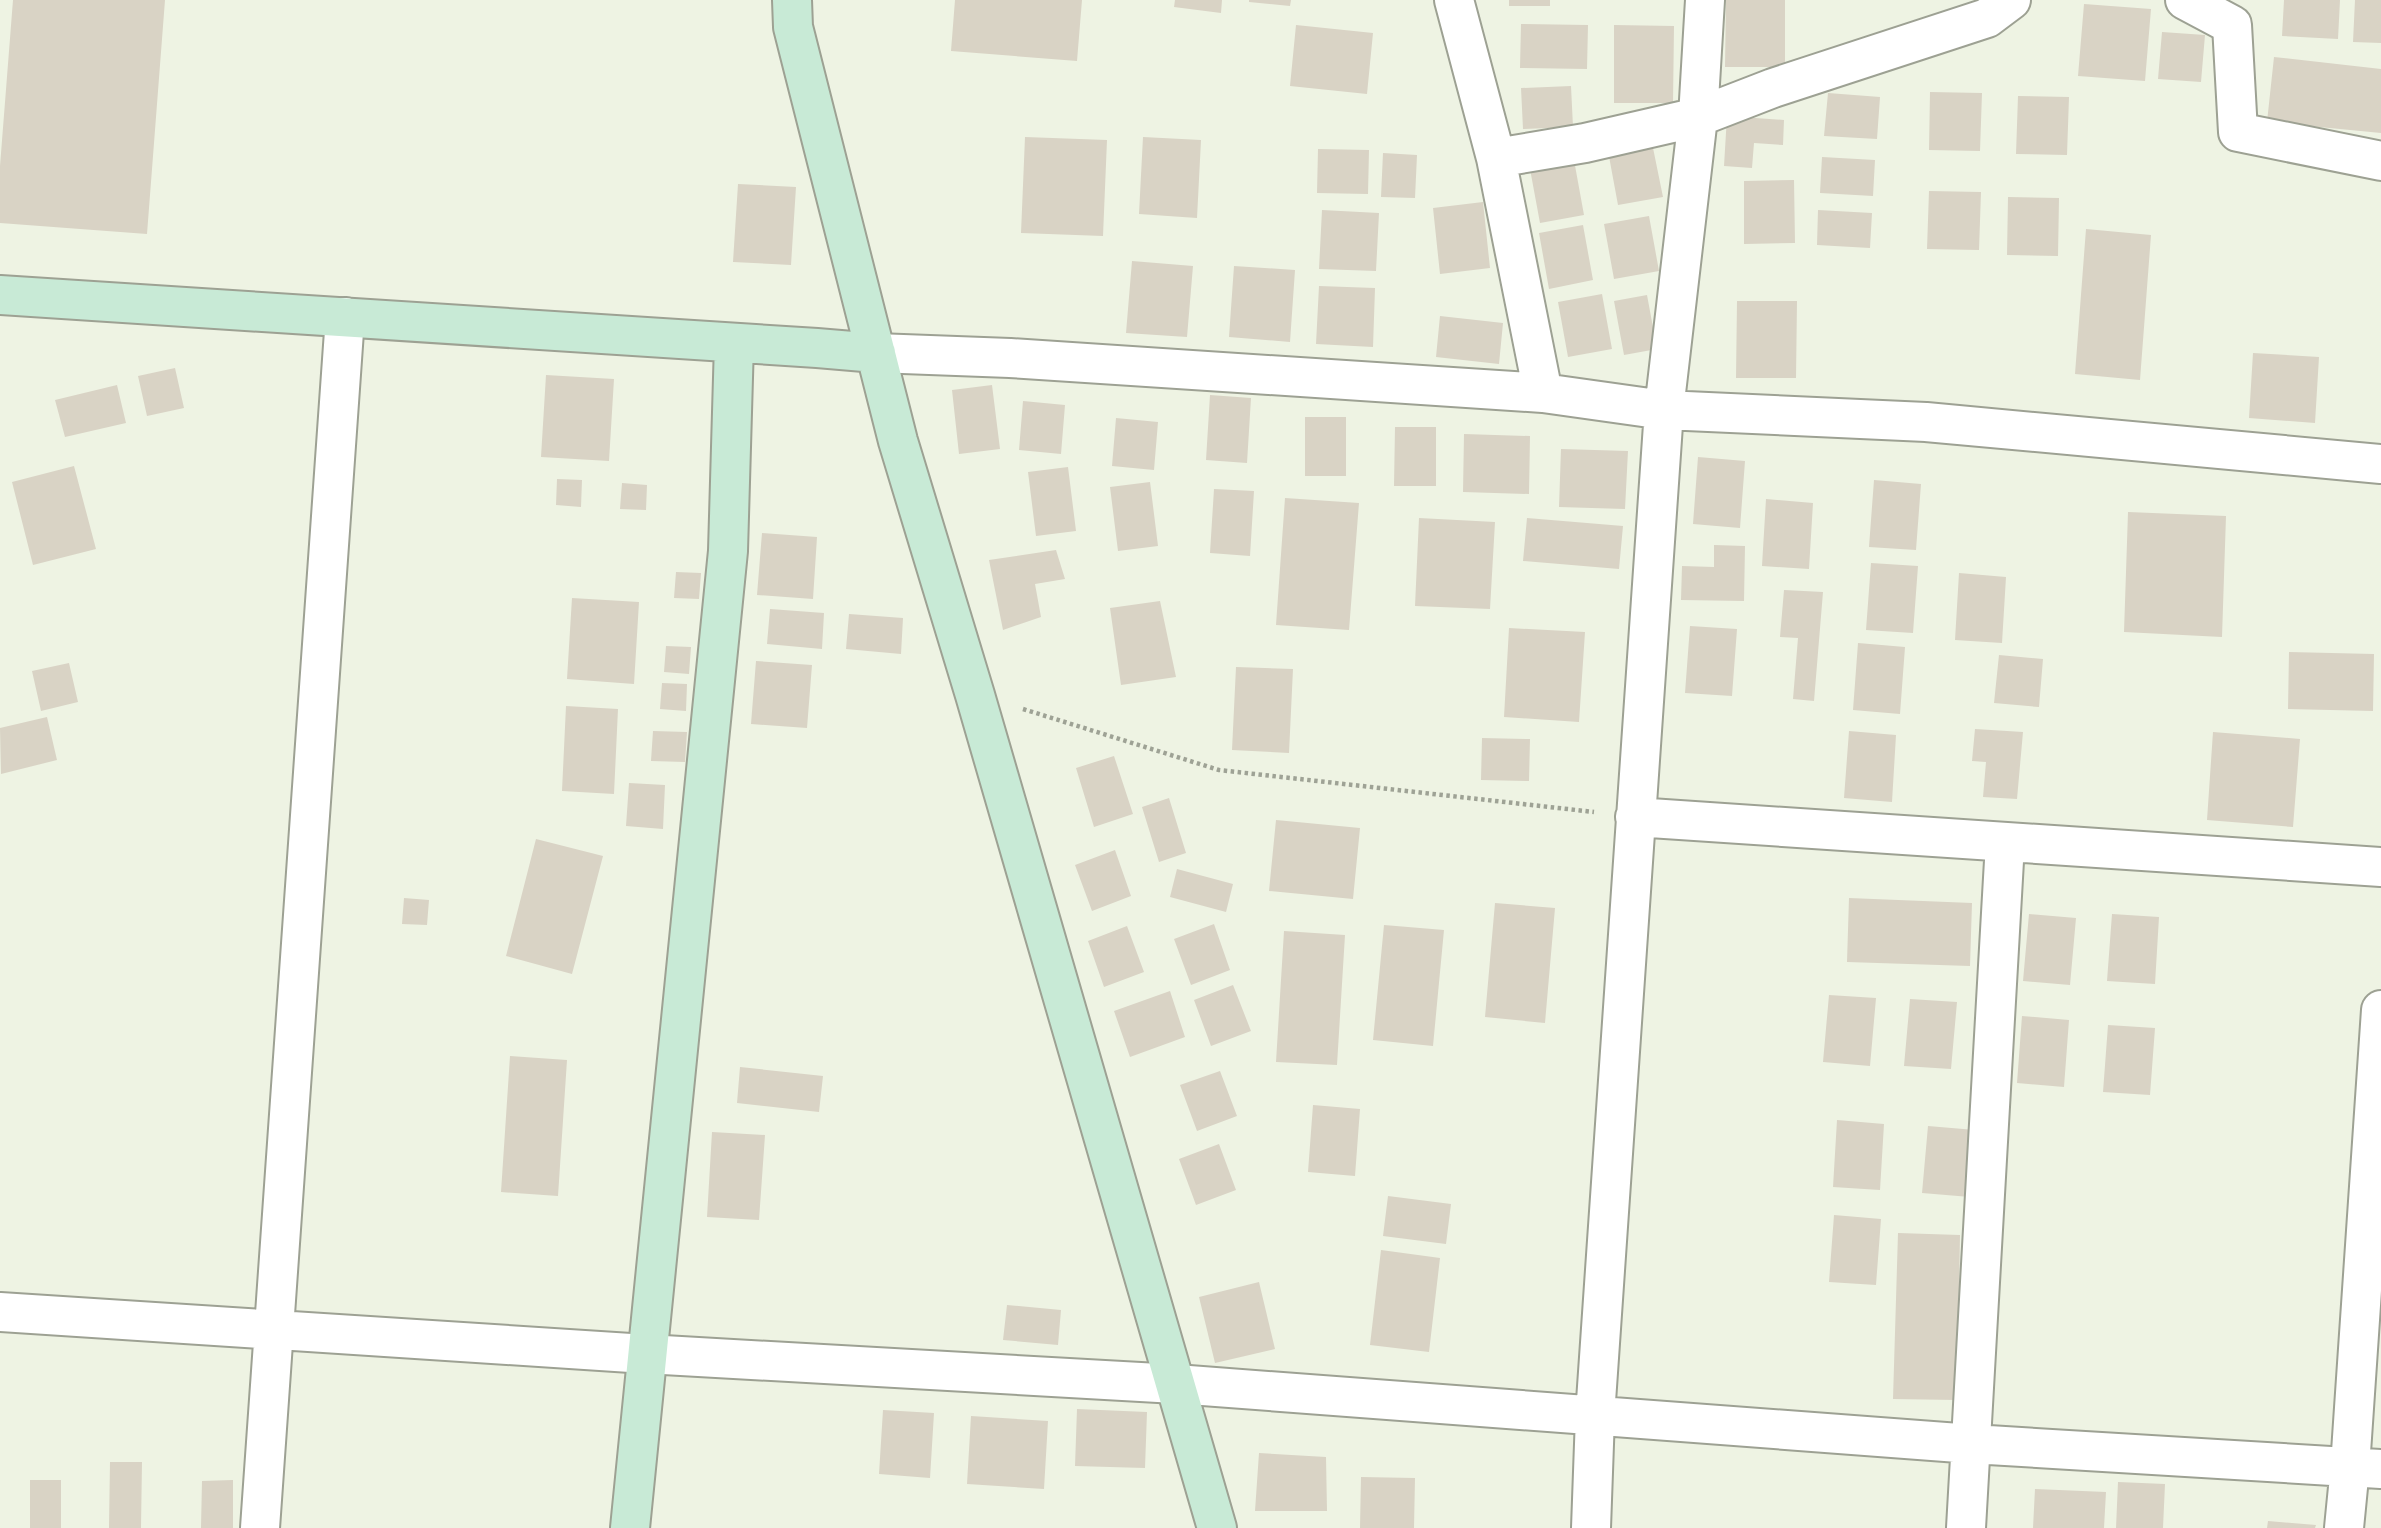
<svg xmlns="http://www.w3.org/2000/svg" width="2381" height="1528" font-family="'Space Grotesk',sans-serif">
<rect width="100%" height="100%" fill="#eef3e3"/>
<path fill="#d9d3c5" d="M13,0H165L147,234L0,223V166Z
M955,0H1082L1077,61L951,51Z
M1175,0H1222L1221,13L1174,7Z
M1249,0H1291L1290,6L1249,2Z
M1509,0H1550V6H1509Z
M1726,0H1785V67H1725Z
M2284,0H2340L2338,39L2282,36Z
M2355,0H2381V43L2353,42Z
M2084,4L2151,9L2145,81L2078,76Z
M1521,24L1588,25L1587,69L1520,68Z
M1296,25L1373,33L1367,94L1290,86Z
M1614,25L1674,26L1673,103H1614Z
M2162,32L2205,35L2201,82L2158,79Z
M2274,57L2381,69V133L2267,122Z
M1571,86L1573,127L1523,129L1521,88Z
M1930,92L1982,93L1980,151L1929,150Z
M1828,93L1880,97L1877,139L1824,136Z
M2018,96L2069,97L2067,155L2016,154Z
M1727,116L1784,120L1783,145L1754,143L1752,168L1724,166Z
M1025,137L1107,140L1103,236L1021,233Z
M1143,137L1201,140L1197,218L1139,214Z
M1652,143L1663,197L1618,205L1608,151Z
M1318,149L1369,150L1368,194L1317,193Z
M1383,153L1417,155L1415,198L1381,197Z
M1822,157L1875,160L1873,196L1820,193Z
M1574,160L1584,215L1540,223L1530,169Z
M1794,180L1795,243L1744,244V181Z
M738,184L796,187L791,265L733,262Z
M1929,191L1981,192L1979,250L1927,249Z
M2008,197L2059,198L2058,256L2007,255Z
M1483,202L1490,268L1440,274L1433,208Z
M1322,210L1379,213L1376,271L1319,269Z
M1818,210L1872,213L1870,248L1817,245Z
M1649,216L1659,271L1614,279L1604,224Z
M1583,225L1593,280L1549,289L1539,233Z
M2086,229L2151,235L2140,380L2075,374Z
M1132,261L1193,266L1187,337L1126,333Z
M1234,266L1295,270L1290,342L1229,337Z
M1319,286L1375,288L1373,347L1316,344Z
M1602,294L1612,349L1568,357L1558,302Z
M1647,295L1657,349L1624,355L1614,301Z
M1737,301H1797L1796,378H1736Z
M1440,316L1503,323L1499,364L1436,357Z
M2253,353L2319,357L2315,423L2249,418Z
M175,368L184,408L147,416L138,376Z
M546,375L614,379L609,461L541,457Z
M117,385L126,423L65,437L55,400Z
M992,385L1000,449L959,454L952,390Z
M1210,395L1251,398L1247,463L1206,460Z
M1023,401L1065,405L1061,454L1019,450Z
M1305,417H1346V476H1305Z
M1116,418L1158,422L1154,470L1112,466Z
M1395,427H1436V486H1394Z
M1464,434L1530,436L1529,494L1463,492Z
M1561,449L1628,451L1625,509L1559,507Z
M1698,457L1745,461L1740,528L1693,524Z
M74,466L96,549L33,565L12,482Z
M1068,467L1076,531L1036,536L1028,472Z
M557,479L582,480L581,507L556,505Z
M1874,480L1921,484L1916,550L1869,547Z
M1150,482L1158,546L1118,551L1110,487Z
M622,483L647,485L646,510L620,509Z
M1214,489L1254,491L1250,556L1210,553Z
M1285,498L1359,503L1349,630L1276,625Z
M1766,499L1813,503L1809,569L1762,566Z
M2128,512L2226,516L2222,637L2124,632Z
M1419,518L1495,522L1490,609L1415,606Z
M1527,518L1623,526L1619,569L1523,561Z
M762,533L817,537L813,599L757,595Z
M1714,545L1745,546L1744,601L1681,600L1682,566L1714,567Z
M1056,550L1065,579L1035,584L1041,617L1003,630L989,560Z
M1871,563L1918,566L1913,633L1866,630Z
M676,572L701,573L699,599L674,598Z
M1959,573L2006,577L2002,643L1955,640Z
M1784,590L1823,592L1814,701L1793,699L1798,638L1780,637Z
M572,598L639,602L634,684L567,679Z
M1160,601L1176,677L1121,685L1110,608Z
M770,609L824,613L822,649L767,644Z
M849,614L903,618L901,654L846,649Z
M1690,626L1737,629L1732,696L1685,693Z
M1509,628L1585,632L1579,722L1504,717Z
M1858,643L1905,647L1900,714L1853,710Z
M666,646L691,647L689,674L664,672Z
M2289,652L2374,654L2373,711L2288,709Z
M1999,655L2043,659L2039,707L1994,703Z
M756,661L812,665L807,728L751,724Z
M69,663L78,702L41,711L32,671Z
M1236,667L1293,669L1289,753L1232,750Z
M662,683L687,684L686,711L660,709Z
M566,706L618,709L614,794L562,791Z
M47,717L57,760L1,774L0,728Z
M1975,729L2023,732L2017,799L1983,797L1986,762L1972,761Z
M653,731L687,732L685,762L651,761Z
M1849,731L1896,735L1892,802L1844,798Z
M2213,732L2300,739L2293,827L2207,820Z
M1482,738L1530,739L1529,781L1481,780Z
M1114,756L1133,814L1094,827L1076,768Z
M629,783L665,785L663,829L626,826Z
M1169,798L1186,853L1159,862L1142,807Z
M1276,820L1360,828L1353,899L1269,891Z
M536,839L603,856L572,974L506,956Z
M1115,850L1131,896L1092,911L1075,865Z
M1177,869L1233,884L1226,912L1170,897Z
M404,898L429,900L427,925L402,924Z
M1849,898L1972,903L1970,966L1847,962Z
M1495,903L1555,908L1545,1023L1485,1017Z
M2029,914L2076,918L2070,985L2023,981Z
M2112,914L2159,917L2155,984L2107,981Z
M1214,924L1230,970L1191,985L1174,939Z
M1384,925L1444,930L1433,1046L1373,1040Z
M1127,926L1144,972L1104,987L1088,941Z
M1284,931L1345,935L1337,1065L1276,1062Z
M1233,985L1251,1031L1211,1046L1194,1000Z
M1170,991L1185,1037L1130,1057L1114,1011Z
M1829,995L1876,998L1870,1066L1823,1062Z
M1910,999L1957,1002L1951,1069L1904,1066Z
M2022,1016L2069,1020L2064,1087L2017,1083Z
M2108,1025L2155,1028L2150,1095L2103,1092Z
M510,1056L567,1060L558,1196L501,1192Z
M740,1067L823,1076L819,1112L737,1103Z
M1220,1071L1237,1116L1197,1131L1180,1085Z
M1313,1105L1360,1109L1355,1176L1308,1172Z
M1837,1120L1884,1124L1880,1190L1833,1187Z
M1928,1126L1975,1130L1970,1197L1922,1193Z
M712,1132L765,1135L759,1220L707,1217Z
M1219,1144L1236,1190L1196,1205L1179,1159Z
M1388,1196L1451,1204L1446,1244L1383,1236Z
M1834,1215L1881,1219L1876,1285L1829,1282Z
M1898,1233L1960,1235L1957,1400L1893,1399Z
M1381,1250L1440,1258L1429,1352L1370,1345Z
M1259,1282L1275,1349L1215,1363L1199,1297Z
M1007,1305L1061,1310L1058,1345L1003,1340Z
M1077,1409L1147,1412L1145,1468L1075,1466Z
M883,1410L934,1413L930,1478L879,1474Z
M971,1416L1048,1421L1044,1489L967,1484Z
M1259,1453L1326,1457L1327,1511H1255Z
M110,1462H142L141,1528H109Z
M1361,1477L1415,1478L1414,1528H1360Z
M30,1480H61V1528H30Z
M233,1480V1528H201L202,1481Z
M2118,1482L2165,1484L2163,1528H2116Z
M2035,1489L2106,1492L2104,1528H2033Z
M2268,1521L2316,1525L2315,1528H2267Z"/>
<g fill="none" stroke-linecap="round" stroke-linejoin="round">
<g stroke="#9da193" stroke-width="42">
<path id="street" d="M1454,0L1496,158L1543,393
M2185,0L2232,25L2238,132L2381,161
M1496,158L1585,143L1698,117L1773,88L1987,18L2011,0
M876,353L1010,358L1543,393L1664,410L1926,422L2381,464
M1635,817L2381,867
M0,1312L646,1354L1176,1384L1972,1444L2381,1469
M260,1528L345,317
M1591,1528L1595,1416L1664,410L1698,117L1705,0
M1966,1528L2005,843
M2344,1528L2350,1467L2381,1010"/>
</g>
<g stroke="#9da193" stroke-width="42">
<path id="secondary" d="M792,0L793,27L898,441L975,695L1217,1528
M0,295L817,348L876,353
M630,1528L728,551L734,343"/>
</g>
<path stroke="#9ea295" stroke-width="4.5" stroke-dasharray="3.5 3.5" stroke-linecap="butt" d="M1023,709L1219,770L1594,812"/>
<use href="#street" stroke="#fff" stroke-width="38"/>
<use href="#secondary" stroke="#c8ead6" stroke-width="38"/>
</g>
</svg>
